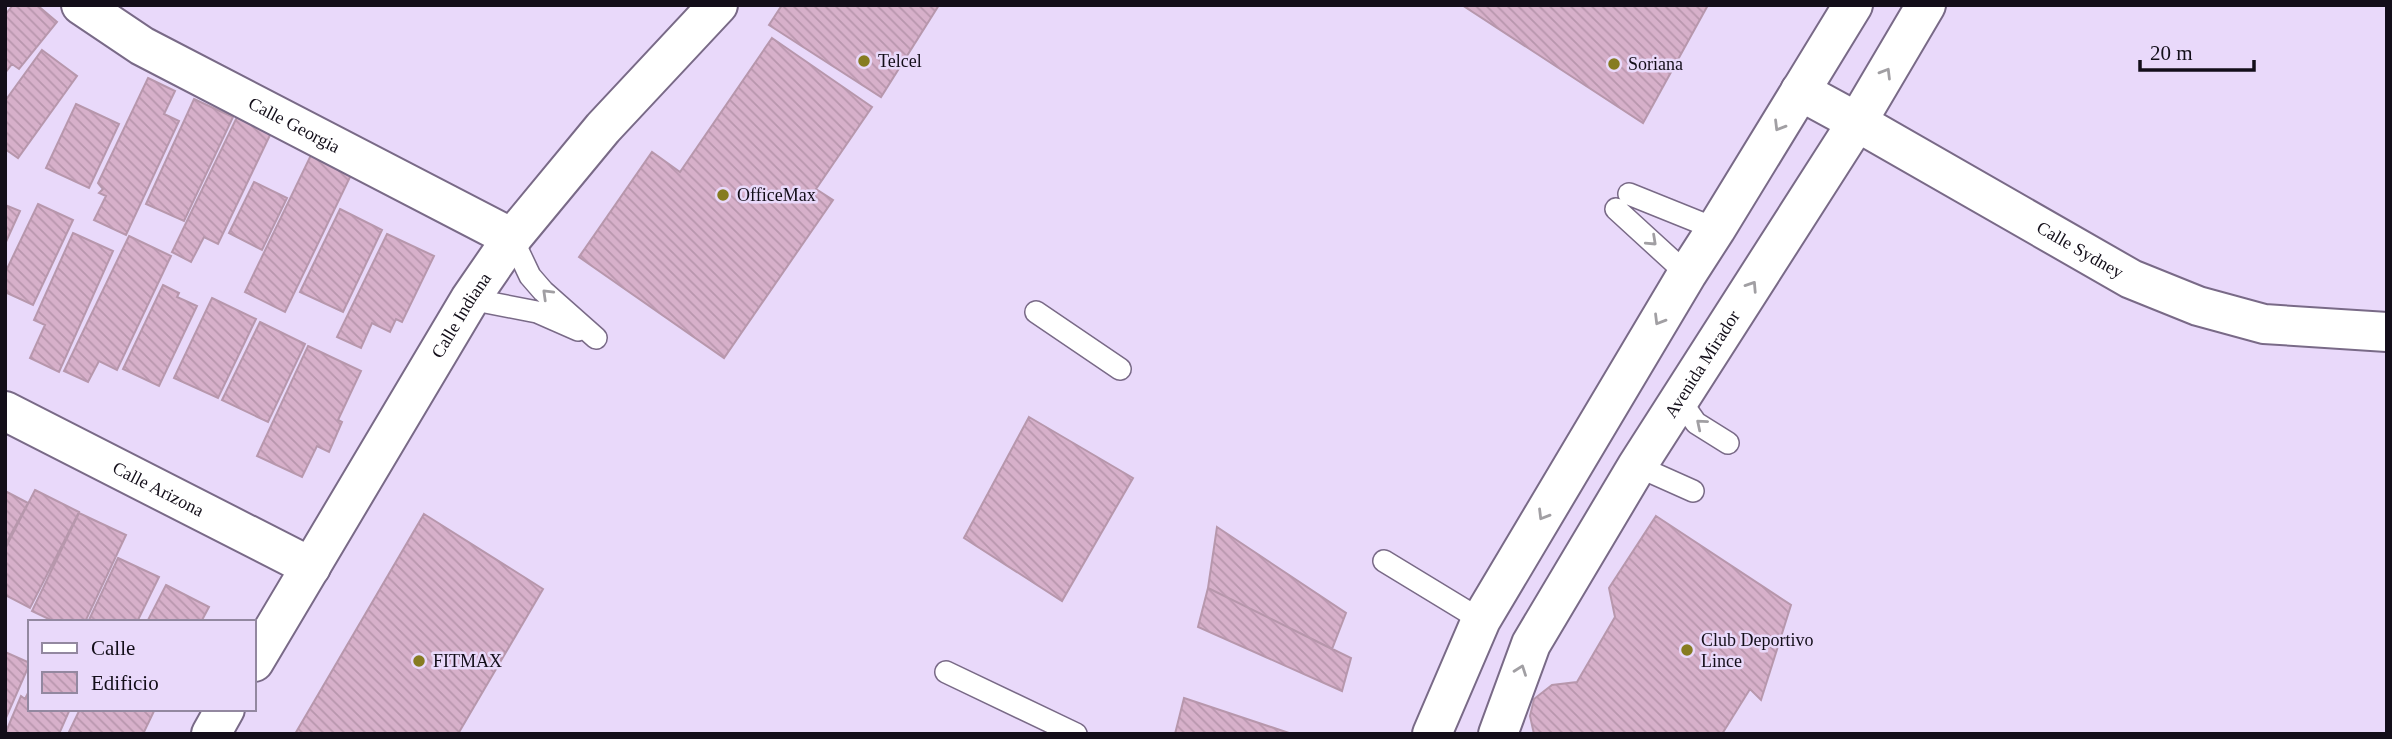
<svg xmlns="http://www.w3.org/2000/svg" width="2392" height="739" font-family="'Times New Roman',serif">
<defs>
<pattern id="building-back-hatch" width="6" height="6" patternUnits="userSpaceOnUse" patternTransform="scale(1.75)"><rect width="6" height="6" fill="#d7b0ca"/><path d="M-1 5l2 2M0 0l6 6M5-1l2 2" fill="none" stroke="#b896ad"/></pattern>
</defs>
<rect width="100%" height="100%" fill="#e9d9fa"/>
<path fill="url(#building-back-hatch)" stroke="#b797ac" stroke-width="2" d="M13,5H37L57,22L19,69L12,64L5,73V15Z
M782,5H939L881,97L769,25Z
M1462,5H1708L1643,123Z
M772,38L872,107L816,189L833,200L724,358L579,257L652,152L680,172Z
M42,50L77,76L18,158L5,149V101Z
M148,78L175,91L164,114L179,121L126,235L94,220L106,196L99,193L103,189L98,183Z
M194,99L233,117L184,221L146,204Z
M76,104L119,124L89,188L46,168Z
M237,117L271,133L218,244L204,237L191,262L172,252Z
M311,155L351,175L285,312L245,292Z
M254,182L287,198L262,250L229,233Z
M38,204L73,220L33,305L5,292V273Z
M5,205L20,211L5,244Z
M340,209L382,230L343,312L300,292Z
M73,233L113,251L59,372L30,358L45,325L34,320Z
M387,234L434,256L402,322L396,319L390,332L372,323L361,348L337,337Z
M129,236L171,256L117,370L99,361L88,382L64,371Z
M163,285L179,293L177,297L197,306L159,386L123,369Z
M212,298L256,319L218,398L174,378Z
M260,322L305,344L268,422L222,400Z
M308,346L361,371L338,420L342,422L329,452L317,446L302,477L257,456Z
M1029,417L1133,478L1062,601L964,538Z
M35,490L79,512L30,608L5,595V549Z
M5,491L28,503L5,545Z
M79,513L126,535L85,622H55L32,611Z
M424,514L543,589L458,734H295Z
M1656,516L1791,605L1761,700L1750,689L1722,734H1534L1530,716L1534,699L1552,685L1577,682L1615,617L1609,588Z
M1217,527L1346,613L1332,649L1208,588Z
M118,558L159,577L137,622H88Z
M166,585L209,607L201,622H147Z
M1208,588L1351,658L1342,691L1198,627Z
M5,652L30,663L5,720Z
M30,689V709H70L59,734H5L21,696L25,699Z
M1184,698L1292,734H1175Z
M80,709H155L143,734H68Z"/>
<g fill="none" stroke-linecap="round" stroke-linejoin="round">
<g stroke="#796a87" stroke-width="24">
<path id="service" d="M1629,194L1716,229
M1616,209L1687,274
M512,238L530,276L543,291L596,338
M470,299L537,312L578,330
M1036,312L1120,369
M1679,399L1696,423L1728,443
M1637,466L1693,491
M1384,561L1481,620
M946,672L1076,734"/>
</g>
<g stroke="#796a87" stroke-width="42">
<g id="minor">
<path id="s1" d="M81,5L142,46L512,238"/>
<path id="s2" d="M1800,91L1857,122L2131,279L2198,306L2264,324L2387,332"/>
<path id="s3" d="M5,411L311,567"/>
</g>
</g>
<g stroke="#796a87" stroke-width="42">
<g id="tertiary">
<path id="s4" d="M254,662L470,299L512,238L603,128L718,5"/>
<path d="M211,734L225,709"/>
</g>
</g>
<g stroke="#796a87" stroke-width="42">
<g id="secondary">
<path d="M1432,734L1481,620L1687,274L1716,229L1853,5"/>
<path id="s5" d="M1498,734L1531,644L1637,466L1857,122L1926,5"/>
</g>
</g>
<use href="#service" stroke="#fff" stroke-width="21"/>
<use href="#minor" stroke="#fff" stroke-width="38"/>
<use href="#tertiary" stroke="#fff" stroke-width="38"/>
<use href="#secondary" stroke="#fff" stroke-width="38"/>
</g>
<defs><path id="oneway-chevron" d="M-2-3.5L2.5 0L-2 3.5" fill="none" stroke-width="1.6" stroke-linecap="round" stroke-linejoin="round" transform="scale(1.75)"/></defs>
<g stroke="#a19fa3">
<use href="#oneway-chevron" transform="translate(1886 73) rotate(-59)"/>
<use href="#oneway-chevron" transform="translate(1779 126) rotate(121)"/>
<use href="#oneway-chevron" transform="translate(1652 241) rotate(43)"/>
<use href="#oneway-chevron" transform="translate(1752 286) rotate(-57)"/>
<use href="#oneway-chevron" transform="translate(547 294) rotate(-136)"/>
<use href="#oneway-chevron" transform="translate(1659 320) rotate(121)"/>
<use href="#oneway-chevron" transform="translate(1701 424) rotate(-140)"/>
<use href="#oneway-chevron" transform="translate(1543 515) rotate(121)"/>
<use href="#oneway-chevron" transform="translate(1521 670) rotate(-70)"/>
</g>
<g fill="#867c21" stroke="#e9d9fa" stroke-width="2.5">
<circle cx="864" cy="61" r="7"/>
<circle cx="1614" cy="64" r="7"/>
<circle cx="723" cy="195" r="7"/>
<circle cx="1687" cy="650" r="7"/>
<circle cx="419" cy="661" r="7"/>
</g>
<g text-anchor="middle" stroke-width="5" stroke-linejoin="round" paint-order="stroke">
<g font-size="18" fill="#130e19" stroke="#e9d9fa" text-anchor="start">
<text x="878" y="67">Telcel</text>
<text x="1628" y="70">Soriana</text>
<text x="737" y="201">OfficeMax</text>
<text x="1701" y="646">Club Deportivo<tspan x="1701" dy="21">Lince</tspan></text>
<text x="433" y="667">FITMAX</text>
</g>
<g font-size="18" fill="#130e19" stroke="#e9d9fa">
<text dy="6" stroke="none"><textPath href="#s1" startOffset="245">Calle Georgia</textPath></text>
<text dy="6" stroke="none"><textPath href="#s2" startOffset="322">Calle Sydney</textPath></text>
<text dy="6" stroke="none"><textPath href="#s4" startOffset="404">Calle Indiana</textPath></text>
<text dy="6" stroke="none"><textPath href="#s5" startOffset="424">Avenida Mirador</textPath></text>
<text dy="6" stroke="none"><textPath href="#s3" startOffset="172">Calle Arizona</textPath></text>
</g>
</g>
<rect width="2392" height="739" fill="none" stroke="#130e19" stroke-width="14"/>
<rect x="28" y="620" width="228" height="91" fill="#e9d9fa" stroke="#9388a0" stroke-width="2"/>
<rect x="42" y="643" width="35" height="10" fill="#ffffff" stroke="#9388a0" stroke-width="2"/>
<text x="91" y="655" font-size="21" fill="#130e19">Calle</text>
<rect x="42" y="672" width="35" height="21" fill="url(#building-back-hatch)" stroke="#9388a0" stroke-width="2"/>
<text x="91" y="690" font-size="21" fill="#130e19">Edificio</text>
<path d="M2140 60v10h114v-10" fill="none" stroke="#130e19" stroke-width="3.5"/>
<text x="2150" y="60" font-size="21" fill="#130e19" stroke="#e9d9fa" stroke-width="5" paint-order="stroke">20 m</text>
</svg>
